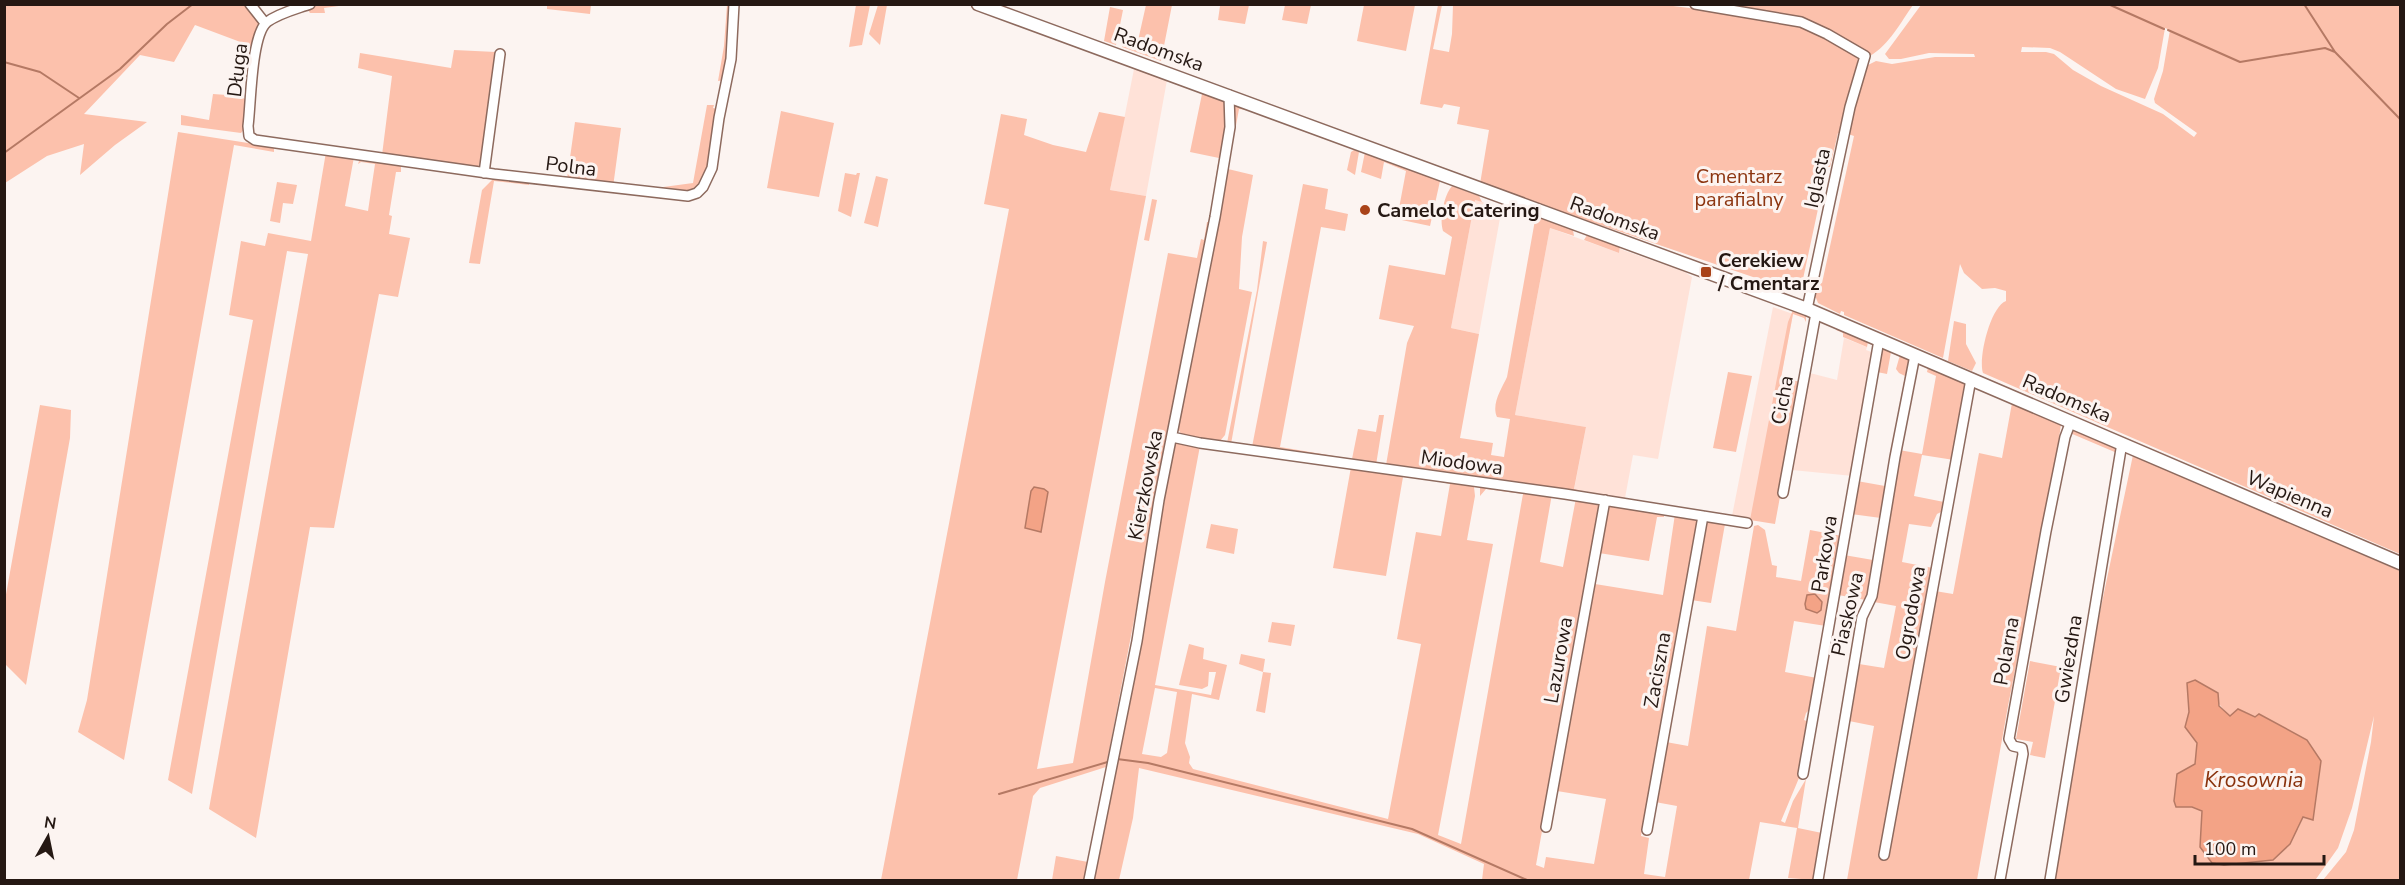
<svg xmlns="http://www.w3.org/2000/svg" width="2405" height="885" font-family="'Nunito Sans',sans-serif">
<rect width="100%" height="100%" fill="#fcf4f1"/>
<path fill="#ffe2d8" d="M1134,69L1167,80L1146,196L1110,190Z
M1475,200L1502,207L1479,334L1451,328Z
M1550,228L1619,253L1620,249L1668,266L1685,272L1692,277L1658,459L1633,455L1625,498L1574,490L1586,427L1515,415Z
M1773,307L1793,314L1754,520L1732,516Z
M1844,338L1867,347L1866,350L1874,353L1853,476L1792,470L1810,373L1837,380Z"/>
<path fill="#fcc1ac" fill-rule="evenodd" d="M1657,4L1786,20L1808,27L1855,54L1858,58L1842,134L1838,133L1830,167H1827L1800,293L1480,184L1489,130L1457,124L1460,107L1444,104L1442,108L1420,104L1438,5H1442L1433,49L1449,52L1452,34L1453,5Z
M5,5H244L260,24L251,46L195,25L174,62L140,55L84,114L147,122L115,145L80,175L84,144L47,156L5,183Z
M318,5H346L324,8L325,13H310L308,10L303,12Z
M547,5V4L591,5L590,14L547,9Z
M727,5H732L725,80L718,81L724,46Z
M856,5H870L862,45L849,47Z
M878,5H887L880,45L869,34Z
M1146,5H1172L1161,61L1122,47L1125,41L1137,45Z
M1214,5H1249L1245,24L1218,20L1220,6Z
M1285,5H1311L1307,24L1282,20Z
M1364,5H1415L1406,51L1357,41Z
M1716,5H1913C1901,22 1889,45 1870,56L1805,19Z
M1921,5H2400V554L1983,373C1978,359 1990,307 2006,301V291L1995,288L1982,289L1964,273L1960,264L1943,358L1844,315V312L1841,311L1840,314L1818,303L1816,298L1813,297L1816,282L1822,283L1854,136L1848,134L1864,67L1876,61L1892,64L1935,57H1975L1974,54L1929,53L1901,59H1889L1885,54ZM2165,28L2170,30L2163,71L2154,99L2155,103L2197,133L2194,137L2163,114L2101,86L2073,70L2054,54L2046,52H2021L2022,47L2050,48L2060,52L2116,89L2145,99L2158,68Z
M1110,7L1123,10L1116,45L1104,41Z
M454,50L496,52L483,159L477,168L382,155L392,76L358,68L360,53L451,68Z
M1200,92L1225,102L1226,122L1217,183L1215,182L1219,158L1190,152L1202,94Z
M213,94L241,96L248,102L246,127L241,133L181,125V115L209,120Z
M707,105H714L713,108L717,109C711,131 714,190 684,193C676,193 665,189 656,188L693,183Z
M1235,105L1249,110L1239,109L1228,169L1253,175L1242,237L1239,289L1252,292L1225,435L1220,441L1215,442L1183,437L1177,427L1232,109H1234Z
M781,111L834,123L819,197L767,188Z
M1099,112L1125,117L1110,190L1146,196L1037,769L1073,763L1105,582L1168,253L1197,258L1201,239L1204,240L1207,222H1210L1173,446L1177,442L1200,446L1155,685L1211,695L1216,672H1209L1208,686L1202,689L1179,685L1189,644L1204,648L1203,659L1227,665L1219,700L1192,694L1185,743L1190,757L1189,763L1193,769L1388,819L1421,644L1397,639L1416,532L1441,536L1450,484L1437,481V480L1469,485L1474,487L1475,496L1467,540L1493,544L1438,835L1461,844L1523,494L1486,489L1480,496V488L1482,486L1552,494L1540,562L1563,567L1576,498L1600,504L1536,865L1544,868L1546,857L1594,864L1606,799L1557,791L1595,584L1663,595L1675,514L1698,518L1641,836L1649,838L1644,874L1665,877L1677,806L1655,802L1666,742L1688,746L1707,626L1736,631L1754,526L1758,525L1765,530L1772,565L1777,566L1776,577L1801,581L1810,530L1842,536L1826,626L1794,621L1785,672L1817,678L1813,706L1806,713L1804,720L1809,722L1799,778L1781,821L1785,823L1793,801L1806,779L1798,828L1822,833L1815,880L1788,878L1797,828L1760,822L1749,880H1482L1484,864L1418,834L1139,768L1133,818L1119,880H1093L1145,601L1138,599L1106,767L1040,788L1033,796L1017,880H881L1009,209L984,204L1001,114L1027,119L1024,135L1053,145L1086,152ZM1155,688L1177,692L1167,753L1161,757L1142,754Z
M575,122L621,128L613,187L502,172L501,169L567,179Z
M178,132L274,147V152L234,145L124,760L78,732L87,700Z
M1354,150L1359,152L1355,175L1347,170L1351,152Z
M326,152L354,157L345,206L368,211L375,164L361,162L358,164L359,161L401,165V172H396L389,215L392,216L389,234L410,238L398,297L379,294L334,528L310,527L256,838L209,809L308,254L287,251L192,794L168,780L253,320L229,315L241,241L265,246L268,233L311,241Z
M1365,152L1440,181L1430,226L1397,219L1406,171L1384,162L1381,179L1361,172Z
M845,173L856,175L857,173H860L851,217L838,211Z
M876,176L888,179L878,227L864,223Z
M495,177L529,182V185L494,181L480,264L469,263L482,190Z
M277,182L297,185L293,204L283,203L280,223L270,221Z
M1303,184L1328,189L1325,209L1348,214L1345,231L1321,227L1280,447L1352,459L1358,429L1376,432L1379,415H1384L1376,465L1252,447Z
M1452,186L1479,196L1482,202L1475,200L1451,328L1479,334L1460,438L1493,443L1491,455L1504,457L1510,419L1497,417C1491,404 1502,388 1507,377L1535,220L1537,217L1573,230L1574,236L1550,228L1515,415L1586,427L1574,489L1577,490V493L1386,465L1407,343L1414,326L1379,319L1389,265L1445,275L1452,237L1443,231C1439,219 1444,195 1452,186Z
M1152,199L1157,200L1149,241L1144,240Z
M1587,235L1620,247L1619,253L1584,240Z
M1263,241L1267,242L1231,444L1227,443L1257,290Z
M1793,310L1806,315V322L1804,318L1793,314L1781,378L1801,382L1775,524L1750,520L1777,378L1788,322Z
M1954,321L1966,324V344L1976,363L1972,371L1948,361Z
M1837,329L1868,342L1867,347L1843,337V333L1836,330Z
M1881,347L1891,352L1887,374L1877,372Z
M1900,355L1910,360L1893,443L1905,376L1899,373L1896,369Z
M1928,367L1967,384L1954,460L1922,455L1914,496L1944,502L1943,511L1937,514L1931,527L1909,524L1902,562L1933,568L1929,590L1953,594L1979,453L2002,458L2012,403L2061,424L2056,461L2008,706L1977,880H1847L1874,726L1849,721L1859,664L1884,668L1896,606L1874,602L1899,450L1922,454L1936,376L1927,372Z
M1728,372L1752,376L1736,452L1713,448Z
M40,405L71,410L70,438L26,685L5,664V600Z
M2071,428L2119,448L2117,453L2070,433Z
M2133,455L2400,571V880H2323L2346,852L2354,830L2371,742L2374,716L2352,808L2338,848L2316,879L2054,880L2097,626ZM2195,680C2210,689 2217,704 2230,716L2245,712L2255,717L2259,714L2307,740L2313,820L2303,817L2298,829L2200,847L2202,811L2192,807H2176L2174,801L2177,775L2195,764L2197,743L2185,727L2189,712L2187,683Z
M1351,467L1426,478V479L1403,477L1386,576L1333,568Z
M1857,481L1885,486L1881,518L1851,514Z
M1609,504L1664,512V517H1657L1649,561L1599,553Z
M1706,520L1725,524L1711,603L1691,600Z
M1211,524L1238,529L1234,554L1206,548Z
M1844,555L1873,560L1866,600L1838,595Z
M1272,622L1295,625L1291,646L1268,642Z
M1241,654L1265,659L1263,672L1271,673L1265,713L1256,711L1263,672L1239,664Z
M2030,661L2061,667L2045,758L2030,755L2033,742L2016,739Z
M1056,856L1088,862L1085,880H1052Z"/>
<path fill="#f3a386" stroke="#b57964" stroke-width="1.5" d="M1034,487L1044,489L1048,492L1041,532L1025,528L1031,491Z
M1815,594L1822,602L1821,610L1817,613L1806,609L1805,604L1807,595Z
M2195,680L2218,693L2219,706L2230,716L2238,709L2255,717L2259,714L2307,740L2321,761L2313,820L2303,817L2290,844L2273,860L2224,865L2212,863L2200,847L2202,811L2192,807H2176L2174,801L2177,774L2195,764L2197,743L2185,727L2189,712L2187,683Z"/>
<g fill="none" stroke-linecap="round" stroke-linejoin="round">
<path stroke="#b57964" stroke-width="2" d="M2108,4L2164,29
M2304,4L2335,52
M1918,5L1925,4
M2168,30L2240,62L2325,48L2335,52L2400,119
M4,62L40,72L79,98
M4,153L120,69L167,24L193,4
M1117,759L1148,763L1412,829L1527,880
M999,794L1111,761"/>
<g stroke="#8d6a5e" stroke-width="12">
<path id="minor" d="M250,4L265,23
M310,4C296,9 279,13 267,22C251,35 251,104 248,126L249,136L255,140L494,174L688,196L697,193L703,187L712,168L719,118L731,59L734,4
M1695,4L1801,22L1827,34L1865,56L1850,107L1807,309
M484,173L500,54
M1172,437L1200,443L1565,494L1747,523
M1783,493L1816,313
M1803,774L1879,340
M1546,827L1605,500
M1647,830L1703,516
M1884,855L1971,379
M1089,880L1137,641L1159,500L1215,217L1230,127L1229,95
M1818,880L1862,617L1872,596L1895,457L1915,355
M2000,880L2023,754L2022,748L2013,746L2009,739L2046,531L2065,437L2071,421
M2050,880L2122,443"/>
</g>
<g stroke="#8d6a5e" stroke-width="15">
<path id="tertiary" d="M978,4L1807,309L2400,563"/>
</g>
<use href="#minor" stroke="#fff" stroke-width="9"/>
<use href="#tertiary" stroke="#fff" stroke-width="12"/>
</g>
<g fill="#a94319" stroke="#fcf4f1" stroke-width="2">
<circle cx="1365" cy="210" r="6"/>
<rect x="1700" y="266" width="12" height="12" rx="3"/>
</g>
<g text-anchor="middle" stroke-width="6" stroke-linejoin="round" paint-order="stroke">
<g font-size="20" fill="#251813" stroke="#fcf4f1">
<text transform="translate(1159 49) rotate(20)" y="7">Radomska</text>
<text transform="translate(237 70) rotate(-83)" y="7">Długa</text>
<text transform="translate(571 166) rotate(7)" y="7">Polna</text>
<text transform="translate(1817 178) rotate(-78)" y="7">Iglasta</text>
<text transform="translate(1615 218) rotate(20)" y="7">Radomska</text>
<text transform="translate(2067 398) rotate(23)" y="7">Radomska</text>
<text transform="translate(1782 400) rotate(-80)" y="7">Cicha</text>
<text transform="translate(1462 462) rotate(8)" y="7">Miodowa</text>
<text transform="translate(1145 485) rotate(-79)" y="7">Kierzkowska</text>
<text transform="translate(2290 494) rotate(23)" y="7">Wapienna</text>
<text transform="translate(1824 554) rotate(-81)" y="7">Parkowa</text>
<text transform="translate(1910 613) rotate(-80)" y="7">Ogrodowa</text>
<text transform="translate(1847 614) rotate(-77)" y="7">Piaskowa</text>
<text transform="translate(2006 651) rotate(-80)" y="7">Polarna</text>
<text transform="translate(2068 659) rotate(-81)" y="7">Gwiezdna</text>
<text transform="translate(1558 660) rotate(-80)" y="7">Lazurowa</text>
<text transform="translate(1657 670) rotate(-80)" y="7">Zaciszna</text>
</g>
<g font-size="20" fill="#8c3510" stroke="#fcf4f1">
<text x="1739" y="183">Cmentarz<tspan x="1739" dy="23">parafialny</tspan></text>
</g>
<g font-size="20" font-weight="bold" fill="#251813" stroke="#fcf4f1" text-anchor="start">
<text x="1377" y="217">Camelot Catering</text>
<text x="1718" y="267">Cerekiew<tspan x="1718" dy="23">/ Cmentarz</tspan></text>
</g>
<g font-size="21" font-style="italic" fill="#89320c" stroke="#fcf4f1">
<text x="2254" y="787">Krosownia</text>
</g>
</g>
<rect width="2405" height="885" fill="none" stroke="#251813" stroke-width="12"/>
<g transform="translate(48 837) rotate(9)" stroke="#fcf4f1" stroke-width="4.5" paint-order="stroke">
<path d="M0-4.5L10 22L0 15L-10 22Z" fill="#251813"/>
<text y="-9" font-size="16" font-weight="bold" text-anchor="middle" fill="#251813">N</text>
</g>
<path d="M2195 855v9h129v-9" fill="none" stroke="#251813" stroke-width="3"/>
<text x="2204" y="855" font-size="18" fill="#251813" stroke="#fcf4f1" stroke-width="4.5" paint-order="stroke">100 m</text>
</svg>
